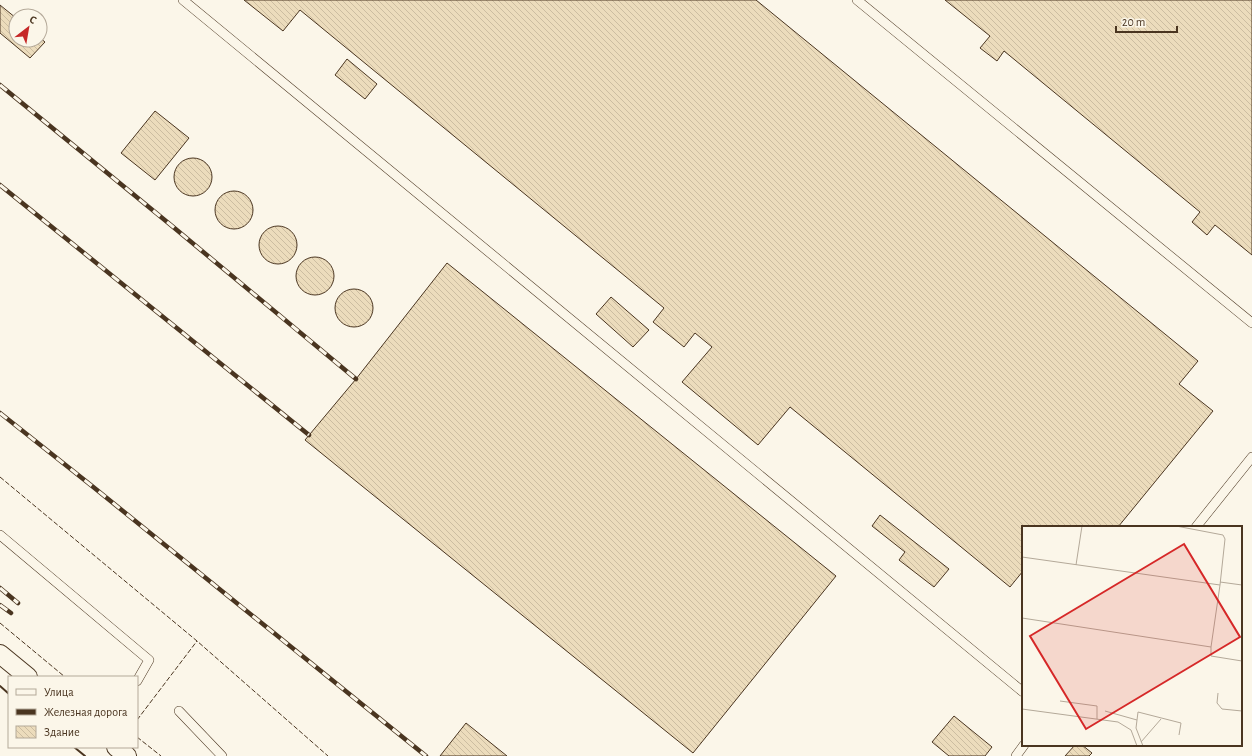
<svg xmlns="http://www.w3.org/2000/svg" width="1252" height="756" font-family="'Alegreya Sans',sans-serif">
<defs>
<pattern id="building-back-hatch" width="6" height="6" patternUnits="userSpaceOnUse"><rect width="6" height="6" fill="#ecdcbc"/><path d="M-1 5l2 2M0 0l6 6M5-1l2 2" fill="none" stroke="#ccbda1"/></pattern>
</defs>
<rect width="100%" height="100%" fill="#fbf6e9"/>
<path fill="url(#building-back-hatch)" stroke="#4a3520" d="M244,0H756L1198,361L1179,384L1213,411L1118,527H1023V571L1010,587L790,407L758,445L682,382L712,347L695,333L684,347L653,322L664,308L300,10L283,31Z
M945,0H1252V255L1215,225L1207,235L1192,222L1200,212L1004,51L997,61L980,48L990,36Z
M0,5L16,18V40H40V38L45,42L30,58L0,33Z
M347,59L377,84L365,99L335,75Z
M155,111L189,138L155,180L121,153Z
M174 177a19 19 0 1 1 38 0a19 19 0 1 1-38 0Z
M215 210a19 19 0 1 1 38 0a19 19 0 1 1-38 0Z
M259 245a19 19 0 1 1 38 0a19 19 0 1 1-38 0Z
M296 276a19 19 0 1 1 38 0a19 19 0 1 1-38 0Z
M447,263L836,576L693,753L305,440L356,379Z
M335 308a19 19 0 1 1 38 0a19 19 0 1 1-38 0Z
M611,297L649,330L633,347L596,314Z
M880,515L949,569L934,587L899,560L905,552L872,526Z
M954,716L992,747L985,756H949L932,742Z
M466,723L507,756H440Z
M1075,745H1082L1092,753L1089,756H1065Z"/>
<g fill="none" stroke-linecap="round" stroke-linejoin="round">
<g stroke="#4a3520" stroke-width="10">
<path id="lane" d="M183,0L1023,692
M857,0L1252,323
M1196,527L1252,457
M0,535L149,660L137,681
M179,711L222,756
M1016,756L1024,745"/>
</g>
<g stroke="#4a3520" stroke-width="20">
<path id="street" d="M0,654L28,677
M116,747L127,756"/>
</g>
<use href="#lane" stroke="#fbf6e9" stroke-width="9"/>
<use href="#street" stroke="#fbf6e9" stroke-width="18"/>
<g stroke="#4a3520" stroke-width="4.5">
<path id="rail" d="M0,85L172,226L356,379
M0,185L309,435
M0,413L92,486L426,756
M0,588L18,603
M0,605L11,613"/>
</g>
<use href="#rail" stroke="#fbf6e9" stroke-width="3" stroke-dasharray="9" stroke-linecap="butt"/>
<path stroke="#4a3520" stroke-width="1" stroke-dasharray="5 2" stroke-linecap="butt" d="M0,477L197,641L328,756
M0,623L65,677
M137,720L197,641
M137,737L161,756"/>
<path stroke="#4a3520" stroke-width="2" d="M0,686L9,694
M74,747L85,756"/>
</g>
<g transform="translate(1022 526)">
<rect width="220" height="220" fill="#fbf6e9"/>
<path fill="none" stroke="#b4a999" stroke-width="1" d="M154,0L201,9L203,13L198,59M0,31L198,59L189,121L0,92M54,39L60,0M198,56L220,59M189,121V130L220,135M196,167L195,177L200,183L220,185M38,175L75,180V193M0,183L96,196L109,204L115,220M83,185L115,194M119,216L139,193M121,220L114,202L116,186L159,197L157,209"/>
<path fill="#d62828" fill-opacity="0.15" stroke="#d62828" stroke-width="2" d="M162,18L218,111L64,203L8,110Z"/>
<rect width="220" height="220" fill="none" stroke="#4a3520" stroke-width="2"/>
</g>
<rect x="8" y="676" width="130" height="72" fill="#fbf6e9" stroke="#b4a999"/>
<rect x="16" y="689" width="20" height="6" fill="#fbf6e9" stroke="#b4a999"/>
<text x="44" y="696" font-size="12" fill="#4a3520">Улица</text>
<rect x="16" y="709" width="20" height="6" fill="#4a3520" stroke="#b4a999"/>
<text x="44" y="716" font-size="12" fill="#4a3520">Железная дорога</text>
<rect x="16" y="726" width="20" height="12" fill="url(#building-back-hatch)" stroke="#b4a999"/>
<text x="44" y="736" font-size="12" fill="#4a3520">Здание</text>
<g transform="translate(28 28) rotate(31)"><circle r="19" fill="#fbf6e9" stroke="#b4a999"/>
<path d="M0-3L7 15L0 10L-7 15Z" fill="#c62828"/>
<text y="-6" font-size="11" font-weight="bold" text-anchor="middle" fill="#4a3520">С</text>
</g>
<path d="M1116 26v6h61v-6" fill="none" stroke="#4a3520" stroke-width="2"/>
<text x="1122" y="26" font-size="12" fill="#4a3520" stroke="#fbf6e9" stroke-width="3" paint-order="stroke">20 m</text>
</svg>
